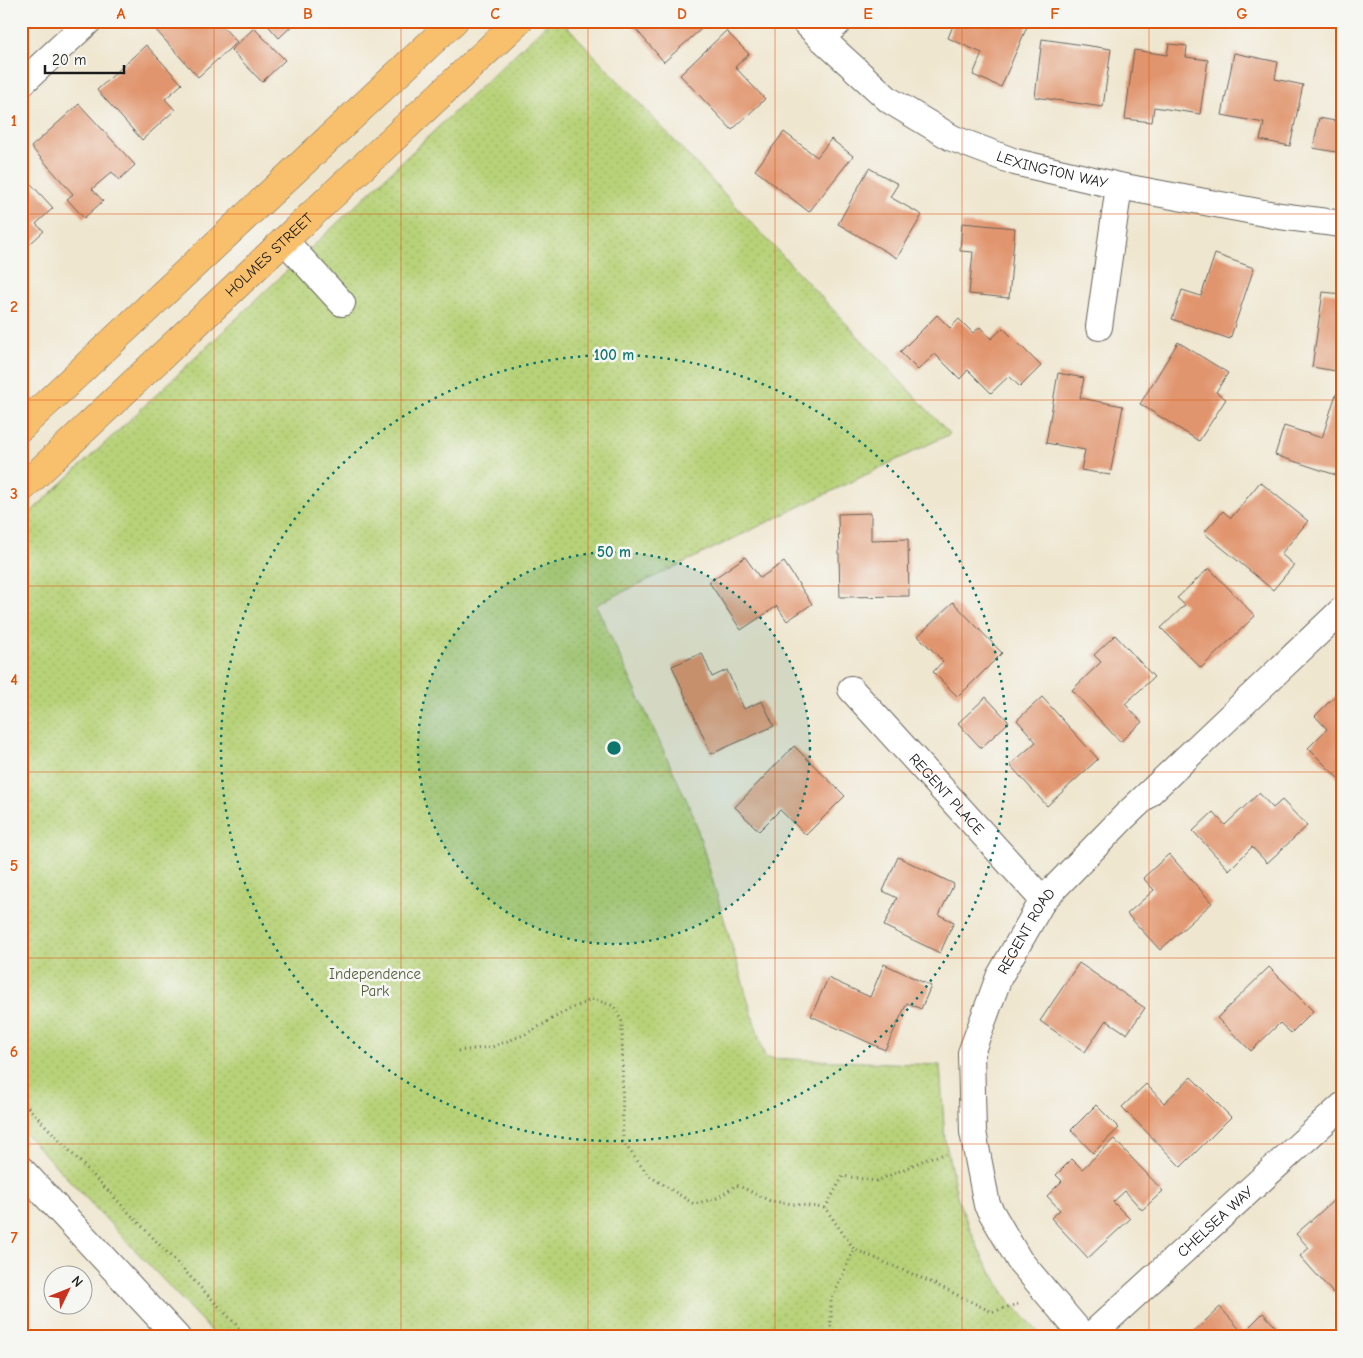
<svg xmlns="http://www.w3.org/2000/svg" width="1363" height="1358" font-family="'Comic Neue',sans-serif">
<defs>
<pattern id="park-dots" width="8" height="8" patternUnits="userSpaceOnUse" patternTransform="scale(1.25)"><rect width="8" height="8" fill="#b7d278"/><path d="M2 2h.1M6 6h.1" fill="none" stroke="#9db467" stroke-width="1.8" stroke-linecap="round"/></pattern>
</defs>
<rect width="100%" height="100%" fill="#f6f6f2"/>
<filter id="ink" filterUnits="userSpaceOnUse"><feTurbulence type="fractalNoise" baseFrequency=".02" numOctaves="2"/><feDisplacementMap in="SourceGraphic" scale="10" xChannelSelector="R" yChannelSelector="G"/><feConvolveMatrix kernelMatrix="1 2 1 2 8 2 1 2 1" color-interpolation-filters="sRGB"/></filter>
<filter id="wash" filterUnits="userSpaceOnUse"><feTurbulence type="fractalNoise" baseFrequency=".0096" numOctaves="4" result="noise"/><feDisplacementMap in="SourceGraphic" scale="20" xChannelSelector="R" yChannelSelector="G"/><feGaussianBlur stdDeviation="1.12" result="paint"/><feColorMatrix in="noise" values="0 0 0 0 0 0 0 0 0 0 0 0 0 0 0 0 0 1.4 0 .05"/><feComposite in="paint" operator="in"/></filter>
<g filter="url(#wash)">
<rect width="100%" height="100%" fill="#efe6cf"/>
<path fill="url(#park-dots)" stroke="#6a774a" d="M550,21H562L950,434L596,605L693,814L765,1058L940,1065L945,1140L958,1200L983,1259L1010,1302L1043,1337H217L21,1129V521L117,432Z"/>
<g id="blocks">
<path fill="#e1956e" d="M164,21H229L223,27L237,42L198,77L155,29Z
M264,21H297L279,38Z
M629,21H710L664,62Z
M955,21L1029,22L1001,87L973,75L982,53L948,38Z
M254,28L285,60L262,82L231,50Z
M726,31L749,54L735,67L765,99L732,130L680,75Z
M1042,39L1111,49L1103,107L1035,97Z
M1169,44L1187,46L1186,57L1208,60L1200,114L1154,107L1152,122L1125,119L1134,50L1167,55Z
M146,45L182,84L165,99L175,110L142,140L97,90Z
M1234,53L1278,62L1275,79L1303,85L1290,146L1260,140L1264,123L1222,115Z
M1341,92L1342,153L1313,148L1319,118L1335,121Z
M79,104L135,165L119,180L112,172L92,189L103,201L84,218L67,199L73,194L31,147Z
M784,132L817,157L831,139L853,156L809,212L755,170Z
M869,168L898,184L890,197L922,215L897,258L838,224Z
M21,173L53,208L36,224L44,231L21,252Z
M962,223L1015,228L1009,298L969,294L973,252L960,251Z
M1215,254L1254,268L1230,339L1172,319L1182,290L1201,296Z
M1323,292L1342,294V372L1312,367Z
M937,315L950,328L959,319L973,333L980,327L991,339L1003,328L1041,366L1020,387L1009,376L991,393L968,370L960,379L935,354L918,370L900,352Z
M1178,342L1228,373L1216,392L1226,399L1199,441L1140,404Z
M1058,373L1084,378L1080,398L1123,406L1110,475L1081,470L1085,450L1046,443Z
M1336,394L1342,396V477L1275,455L1284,426L1322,438Z
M1260,482L1308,521L1281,554L1294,565L1273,590L1204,533L1223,511L1231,518Z
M871,513V540L908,539L909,596L840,597L838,514Z
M745,557L760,578L784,562L812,604L787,621L777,606L741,630L709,582Z
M1209,568L1255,616L1201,668L1161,628L1185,605L1177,598Z
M953,602L1002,653L958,697L933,672L943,661L918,636Z
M1115,635L1154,677L1125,704L1142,722L1120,742L1072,690L1101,662L1094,655Z
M702,653L712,677L727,670L744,709L762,701L774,726L711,754L672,666Z
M1342,689V782L1308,748L1327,729L1315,716Z
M986,697L1009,722L981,748L958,723Z
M1042,697L1098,759L1047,806L1010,765L1036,742L1017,720Z
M794,746L845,796L806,835L780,810L759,831L735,807Z
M1259,793L1273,808L1282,800L1307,826L1267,863L1252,847L1229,870L1193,831L1213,812L1225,825Z
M1169,854L1212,903L1160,950L1127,914L1154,890L1143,878Z
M898,857L954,884L939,915L954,922L940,953L884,926L897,898L883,891Z
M1079,963L1145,1008L1127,1034L1106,1020L1085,1052L1040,1021Z
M884,964L931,986L921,1009L907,1003L885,1050L811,1016L828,978L870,997Z
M1269,967L1313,1011L1291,1033L1280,1023L1251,1051L1217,1018Z
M1191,1077L1231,1117L1181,1167L1122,1107L1146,1084L1164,1103Z
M1096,1105L1119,1128L1093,1153L1071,1130Z
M1114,1139L1163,1191L1142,1210L1125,1191L1113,1202L1130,1219L1088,1258L1051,1218L1060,1210L1047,1196L1062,1181L1056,1175L1072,1159L1082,1169Z
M1342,1193V1285L1333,1293L1300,1256L1309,1248L1296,1234Z
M1220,1307L1243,1333L1263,1313L1285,1337H1188Z"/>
</g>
</g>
<g filter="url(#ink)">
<use href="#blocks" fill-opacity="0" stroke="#66635b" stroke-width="1"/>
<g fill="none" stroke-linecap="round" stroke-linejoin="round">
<g stroke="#66635b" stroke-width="28">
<g id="minor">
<path id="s1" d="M804,21L821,38L889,100L952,138L1015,162L1119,186L1280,216L1342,224"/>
<path d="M821,38L840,21"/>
<path d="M21,84L89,21"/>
<path d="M284,240L342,303"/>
<path d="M1099,327L1119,186"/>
<path id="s2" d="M851,689L1043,900"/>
<path d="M21,1169L177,1337"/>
<path id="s3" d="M1084,1337L1019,1260L987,1205L973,1132L971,1053L999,977L1043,900L1124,817L1342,610"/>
<path id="s4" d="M1089,1337L1342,1106"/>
</g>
</g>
<g stroke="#66635b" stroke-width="29">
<g id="major">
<path d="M21,427L454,21"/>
<path id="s5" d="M21,489L323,204L519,21"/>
</g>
</g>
<path stroke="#66635b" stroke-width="3" stroke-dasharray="1 4" stroke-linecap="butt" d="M458,1051L492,1047L526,1034L566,1011L593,999L614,1006L622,1022L623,1142L648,1175L694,1204L717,1198L737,1185L770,1201L825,1208L854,1249L935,1284L992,1312L1021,1303
M21,1100L248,1337
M825,1208L843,1176L877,1181L929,1158L946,1154
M833,1337L831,1327V1301L854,1249"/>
<use href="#minor" stroke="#fff" stroke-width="26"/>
<use href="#major" stroke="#f8bf6c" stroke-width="28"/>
</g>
</g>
<path fill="none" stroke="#de560d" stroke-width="1" stroke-opacity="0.55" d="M214,21V1337M401,21V1337M588,21V1337M775,21V1337M962,21V1337M1149,21V1337M21,214H1342M21,400H1342M21,586H1342M21,772H1342M21,958H1342M21,1144H1342"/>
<circle cx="614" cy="748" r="196" fill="#0f766e" fill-opacity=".12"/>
<g fill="none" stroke="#0f766e" stroke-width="2.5" stroke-dasharray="2.5 5">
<circle cx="614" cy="748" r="196"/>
<circle cx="614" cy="748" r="393"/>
</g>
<g text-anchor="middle" stroke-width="5" stroke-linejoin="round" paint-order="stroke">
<g font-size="15" fill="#1c1c1c" stroke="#f6f6f2">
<text dy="5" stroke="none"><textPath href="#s1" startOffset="295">LEXINGTON WAY</textPath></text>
<text dy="5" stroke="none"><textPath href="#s5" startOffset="341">HOLMES STREET</textPath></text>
<text dy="5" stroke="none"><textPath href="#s2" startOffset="142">REGENT PLACE</textPath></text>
<text dy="5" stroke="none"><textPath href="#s3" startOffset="452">REGENT ROAD</textPath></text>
<text dy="5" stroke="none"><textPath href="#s4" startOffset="171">CHELSEA WAY</textPath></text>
</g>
<g font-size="15" fill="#525c3c" stroke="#f6f6f2">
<text x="375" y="979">Independence<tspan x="375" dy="17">Park</tspan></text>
</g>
</g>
<circle cx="614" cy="748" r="8" fill="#0f766e" stroke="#f6f6f2" stroke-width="2.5"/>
<g font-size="15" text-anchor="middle" font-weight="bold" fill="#0f766e" stroke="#f6f6f2" stroke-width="5" stroke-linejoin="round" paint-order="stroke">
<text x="614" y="360">100 m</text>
<text x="614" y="557">50 m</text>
</g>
<rect width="1363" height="1358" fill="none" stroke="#f6f6f2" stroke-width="55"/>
<g transform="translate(68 1290) rotate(47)"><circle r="24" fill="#f6f6f2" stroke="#9f9f9c"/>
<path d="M0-4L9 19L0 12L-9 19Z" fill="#c8321e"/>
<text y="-8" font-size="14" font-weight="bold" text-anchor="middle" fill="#1c1c1c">N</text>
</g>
<path d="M45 65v8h79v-8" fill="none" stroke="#1c1c1c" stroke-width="2.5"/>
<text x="52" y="65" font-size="15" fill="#1c1c1c" stroke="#f6f6f2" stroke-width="4" paint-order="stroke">20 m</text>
<rect x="28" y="28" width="1308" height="1302" fill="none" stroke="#de560d" stroke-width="2"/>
<g font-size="16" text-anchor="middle" font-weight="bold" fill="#de560d">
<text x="121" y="19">A</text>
<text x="308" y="19">B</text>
<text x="495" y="19">C</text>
<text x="682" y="19">D</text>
<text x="868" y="19">E</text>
<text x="1055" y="19">F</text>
<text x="1242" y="19">G</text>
<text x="14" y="126">1</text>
<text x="14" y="312">2</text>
<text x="14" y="499">3</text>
<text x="14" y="685">4</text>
<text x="14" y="871">5</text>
<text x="14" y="1057">6</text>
<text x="14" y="1243">7</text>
</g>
</svg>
